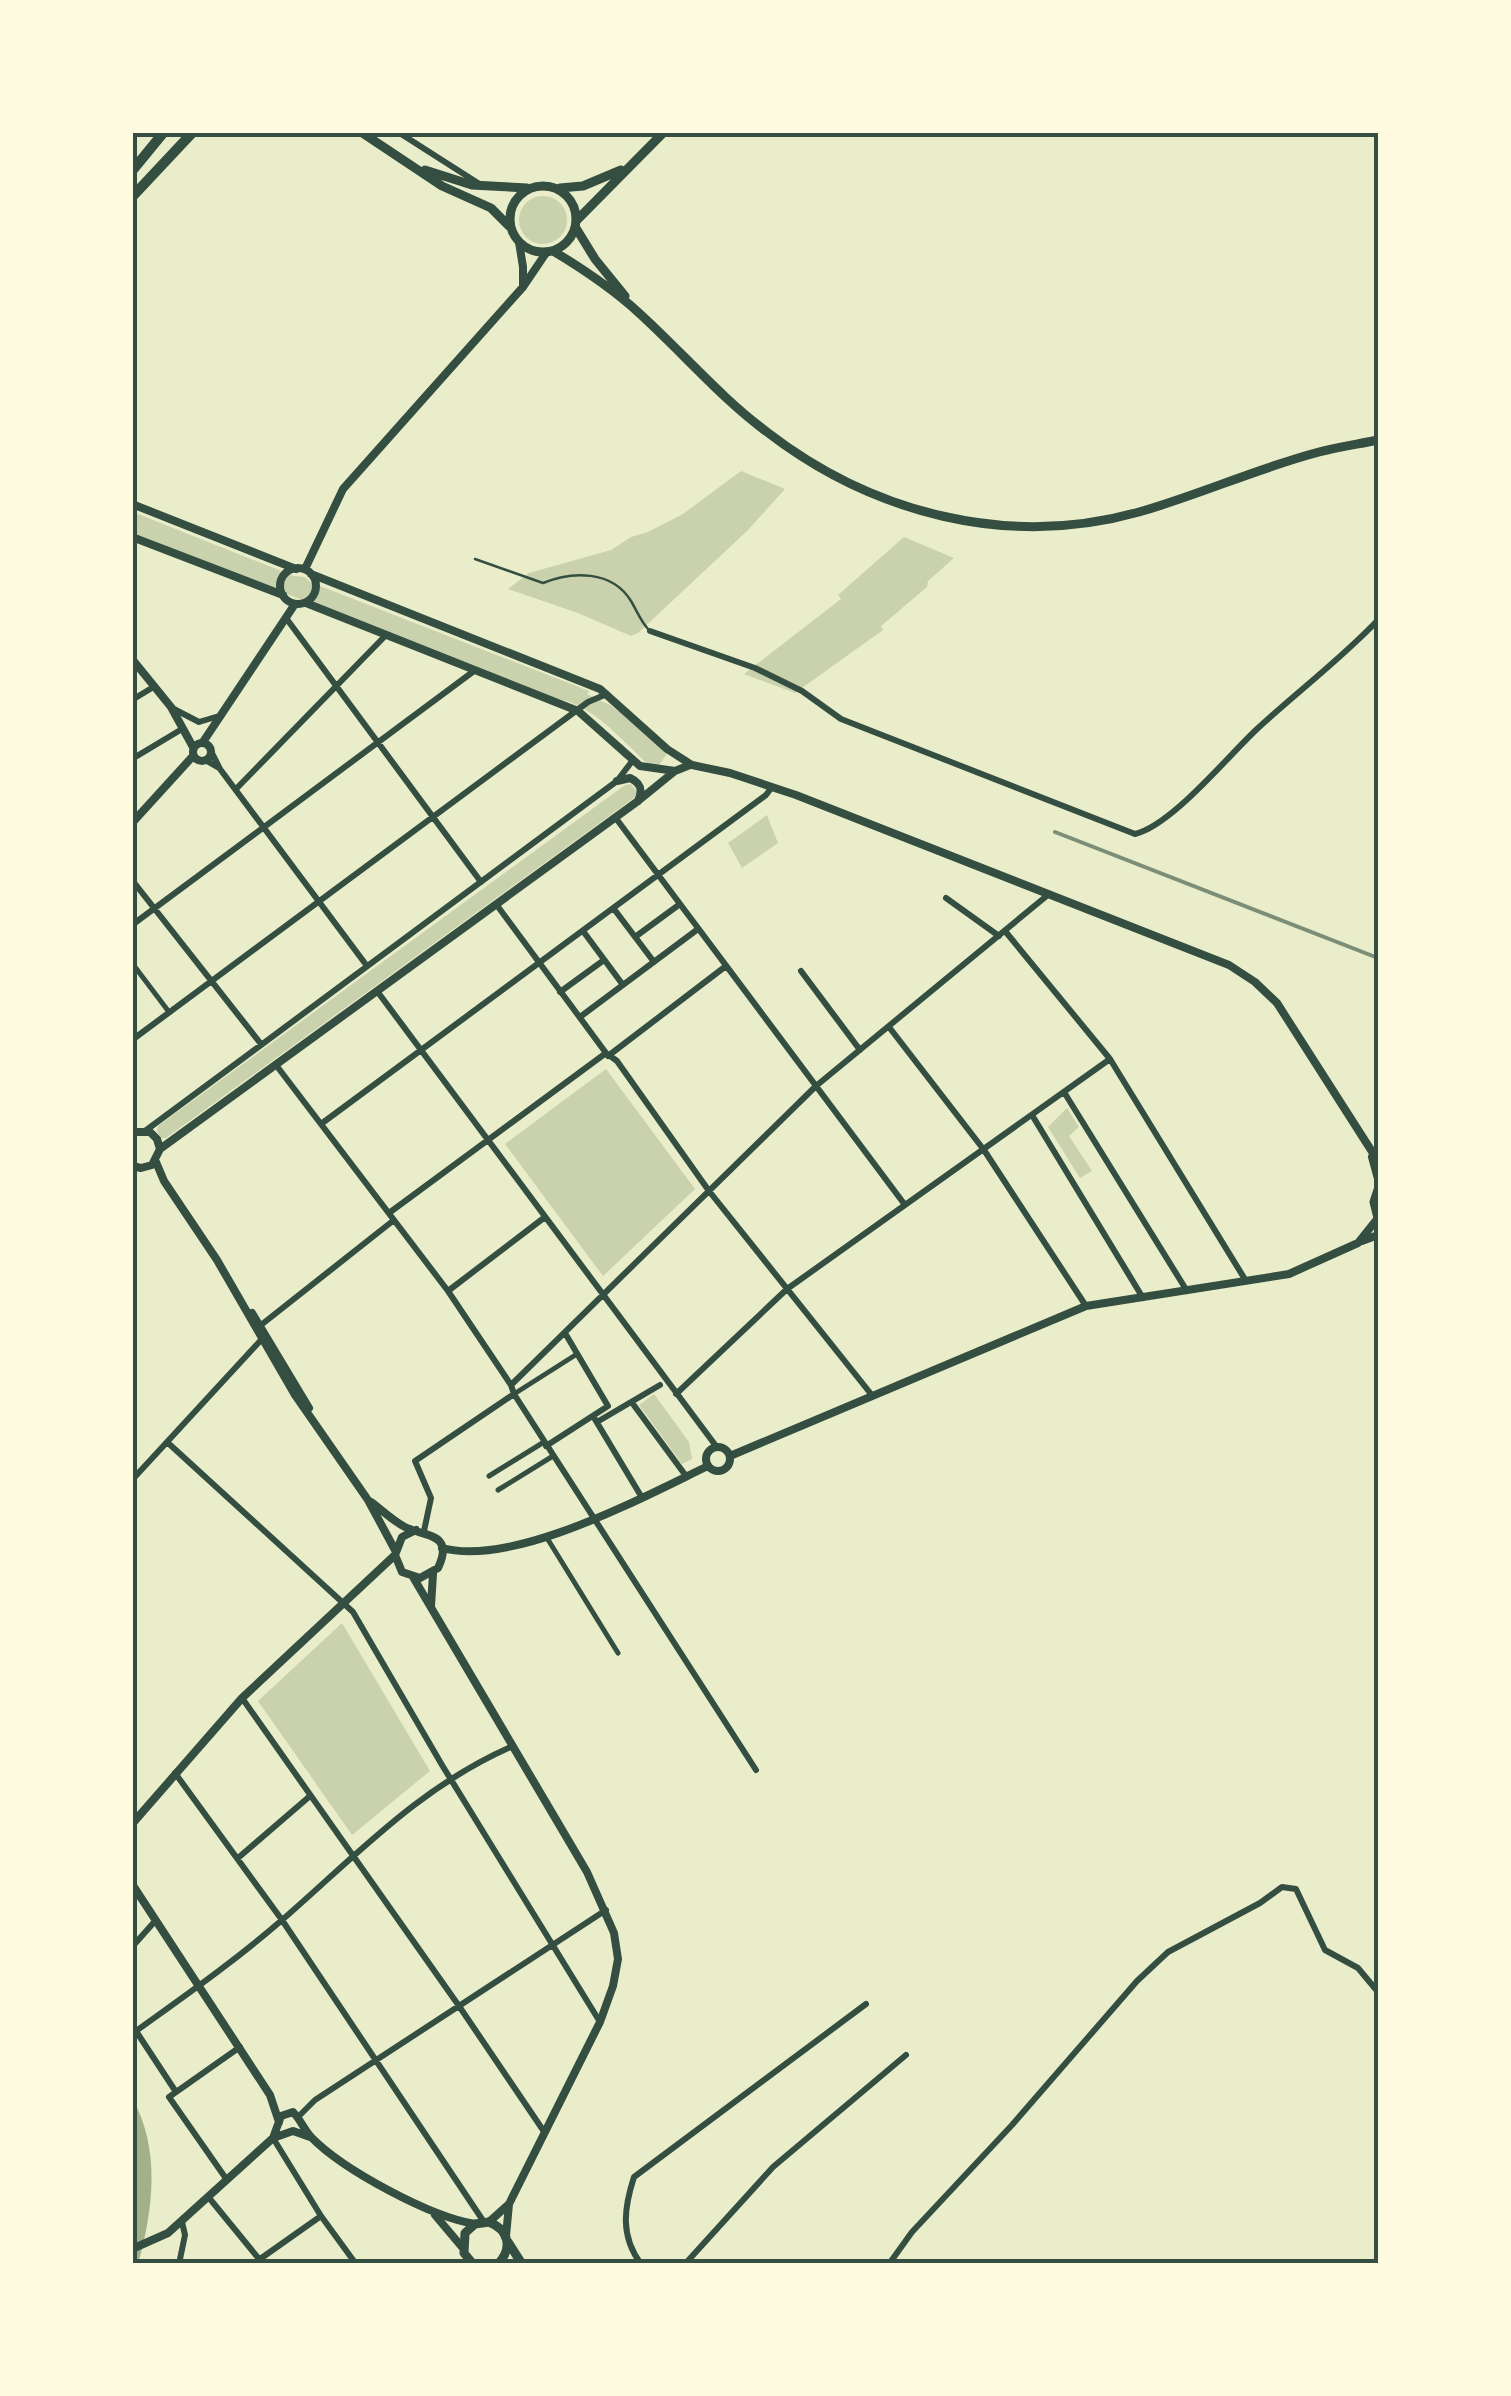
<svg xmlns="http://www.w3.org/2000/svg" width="1511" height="2396" font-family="Montserrat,sans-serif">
<rect width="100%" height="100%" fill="#e9edc9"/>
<path fill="#cad2ad" d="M519 220a24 24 0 1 1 48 0a24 24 0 1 1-48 0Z
M741,471L785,489L747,531L638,633L631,636L578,613L508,589L529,573L611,550L631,537L648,532L683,514Z
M133,512L294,576L305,577L310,582L589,691L587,694L610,705L671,748L655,771C626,745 593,702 552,698L132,533Z
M904,537L954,558L928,581L927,587L881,626L883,630L795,693L744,674L841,599L838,595Z
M631,784L637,792L634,798L166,1138H161L157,1131L158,1126L625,785Z
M767,815L778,843L742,868L728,843Z
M606,1069L695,1189L603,1276L505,1144Z
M1067,1108L1079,1127L1069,1136L1092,1171L1080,1178L1048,1127Z
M654,1394L689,1442L692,1459L682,1464L639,1405Z
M342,1623L430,1771L352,1835L258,1701Z"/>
<path fill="#a3b18a" d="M132,2098C161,2149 153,2210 138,2264L132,2263Z"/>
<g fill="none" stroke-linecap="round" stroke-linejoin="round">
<path stroke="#344e41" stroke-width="2.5" d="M475,559L543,583C572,571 612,570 631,601C637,611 640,620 648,629"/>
<path stroke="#344e41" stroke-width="5" d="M132,963L169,1012
M514,1394L577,1354
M489,1476L544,1442
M498,1490L553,1456
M547,1538L618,1653"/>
<path stroke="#344e41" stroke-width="6" d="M398,132L481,185
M286,618L481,882
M650,631L755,668L802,691L841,719L1135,834C1172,825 1227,757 1257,729C1297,692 1341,659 1378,620
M132,700L155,686
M172,708L199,722L219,716
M211,751L220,769L367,966
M132,759L182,729
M205,760L219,768
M236,789L386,635
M615,817L905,1205
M132,880L261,1044
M946,898L999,936
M496,904L606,1053L617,1061L709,1191L871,1394
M614,909L654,962
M132,925L474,671
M583,931L623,985
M1005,931L1110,1059L1246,1281
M635,937L680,904
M801,971L860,1050
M377,991L716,1446
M560,992L604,960
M580,1017L698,929
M889,1027L984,1150L1086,1306
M132,1040L588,702L607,694
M608,1056L726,966
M276,1065L448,1291L511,1385
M1064,1092L1187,1291
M1032,1115L1143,1298
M321,1124L766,795L772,787
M145,1131L617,781L633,760
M389,1213L606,1053
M448,1291L545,1217
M261,1325L394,1220
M514,1394L511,1385L816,1086L1049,894
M514,1394L756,1770
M676,1394L787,1289L1110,1059
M633,1404L686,1476
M593,1416L641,1496
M597,1422L660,1385
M167,1442L353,1612L442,1765L600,2022
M546,1446L608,1406L565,1333
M132,1480L261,1340
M424,1531L431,1498L415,1461L514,1394
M242,1698L459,2006L545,2133
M175,1773L282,1920L484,2222
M238,1858L310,1796
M132,1947L156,1920
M176,2092L136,2031C186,1995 236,1960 282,1920C358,1854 419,1787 513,1746
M298,2117L315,2100L606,1910
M273,2138L321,2216L356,2264
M227,2180L169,2097L240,2047
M210,2199L259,2259
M179,2264L185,2235L182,2222
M253,2264L321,2216
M641,2264C620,2236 624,2208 634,2177L866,2004
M685,2264L773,2167L906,2055
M889,2264L912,2232L1012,2125L1137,1981L1168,1952L1260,1903L1282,1887L1296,1889L1325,1950L1358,1968L1378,1992"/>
<path stroke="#344e41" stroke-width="8" d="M519,242L523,267V287
M132,504L296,569
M132,537L283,595
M280 586a18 18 0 1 1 36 0a18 18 0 1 1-36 0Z
M305,569L343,489L523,287L546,253
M311,574L600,689L667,749L692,765L730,773L796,795L1229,965L1255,982L1277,1003L1378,1161
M306,603L578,711L640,766L675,771
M132,659L171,707L193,747
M203,742L295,604
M193 752a9 9 0 1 1 18 0a9 9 0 1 1-18 0Z
M617,781L630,778C641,783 643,790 638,801
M132,823L193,756
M132,1132H150L157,1139L160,1149L152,1165L141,1168L132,1166
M160,1149L638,801L675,771L690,765
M1372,1157L1378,1179
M156,1162L164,1181L217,1260L295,1395L368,1500L395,1550
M1362,1241L1378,1235
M252,1313L309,1408
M706 1459a12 12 0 1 1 24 0a12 12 0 1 1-24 0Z
M730,1456L1086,1306L1289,1274L1358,1243L1378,1218
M371,1502C382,1510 393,1521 405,1527C424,1537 455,1532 438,1568L420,1578L402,1572L395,1555L402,1537L416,1530
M442,1548C514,1567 641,1498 708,1466
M413,1577L587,1872L614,1933L618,1959L613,1986L600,2022L509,2204L489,2222
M431,1606L433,1574
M132,1824L242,1698L395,1555
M132,1884L270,2095L279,2122
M273,2138L281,2116L293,2112C300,2119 304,2129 311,2137C343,2170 431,2217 475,2224
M435,2215L462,2247
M506,2236L509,2204
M132,2249L168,2233L273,2138L293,2131L310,2137"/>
<path stroke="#344e41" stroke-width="9" d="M361,132L442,186L491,208L509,226
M425,170L472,185L527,188
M510 219a33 33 0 1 1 66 0a33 33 0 1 1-66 0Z
M560,188L583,186L621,170
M577,220L664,132
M576,228L595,259L625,296
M553,251C583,269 613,289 639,313C682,352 721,398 767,432C872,513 1008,549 1139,512C1199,495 1258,468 1319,452C1338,447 1359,444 1378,440
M1378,1190L1374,1202L1378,1218
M508,2242L522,2264
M473,2264L464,2253L465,2233L475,2224L489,2222C509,2230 513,2248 498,2264"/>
<path stroke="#344e41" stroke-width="10" d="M132,171L164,132
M132,197L193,132"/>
<path stroke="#7c8e77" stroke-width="4" d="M1055,832L1378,958"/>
</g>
<rect width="1511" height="2396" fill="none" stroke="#fefae0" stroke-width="270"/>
<rect x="135" y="135" width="1241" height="2126" fill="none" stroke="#344e41" stroke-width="4"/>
</svg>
